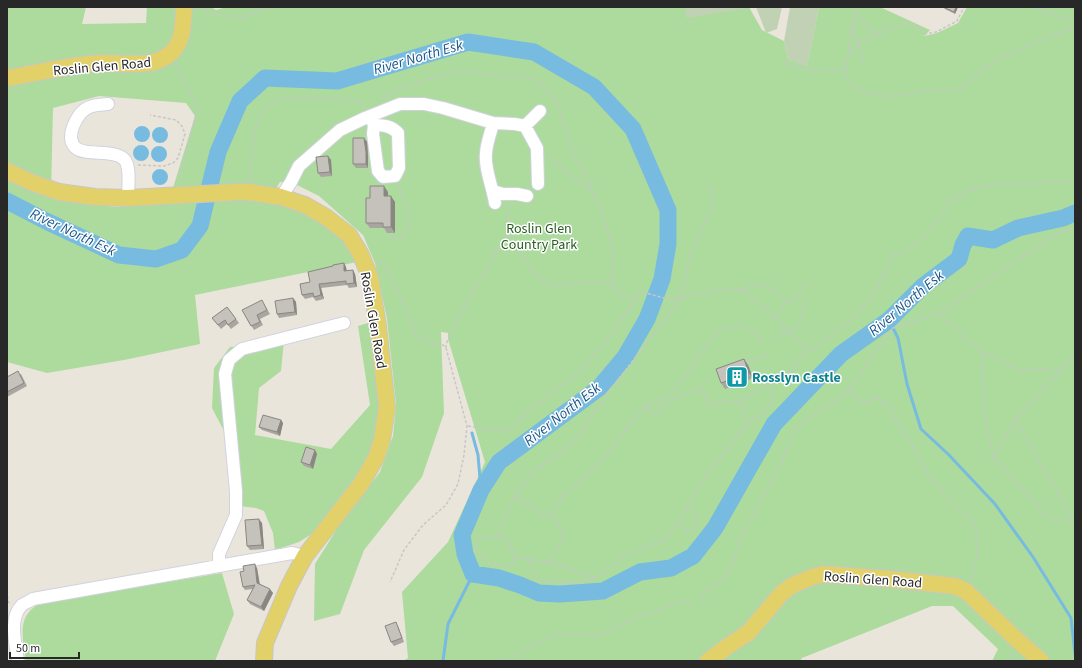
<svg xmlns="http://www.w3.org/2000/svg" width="1082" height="668" font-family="'Source Sans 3',sans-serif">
<rect width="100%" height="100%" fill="#e9e5db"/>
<path fill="#acdb9d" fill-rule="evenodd" d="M7,7H86L82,24L146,23L147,7H180L179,24L162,64L190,7H211L216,10L227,7H749L762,30L784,41L788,59L807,66L819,7H880L930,30L924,36L937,33L958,23L967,7H1075V661H992L998,649L953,606H932L802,658L800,661H403L408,658L402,592L448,542L485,462L448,339V333L441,332L444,413L422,477L364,550L340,614L314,621L315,564L340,524L380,472L393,436L396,404L387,319L375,263L363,235L319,196L291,182H280L275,190L302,208L345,240L357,262L195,295L200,344L124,360L47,373L7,362ZM99,96L186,103L195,116L173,188L238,199L118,207L75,203L51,193L53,108Z
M371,322L381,406L378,439L356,483L313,533L299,542L275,550L273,533L264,511L256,508L239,506L234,450L212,408L214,368L230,347L257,346L284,340L281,371L259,388L255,435L331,449L370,405L358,326Z
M222,573L234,614L215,661H26C24,645 18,625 29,612C32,608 36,606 39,603Z"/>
<path fill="#c0d1b4" d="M685,7H782L777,29L766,33L756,7L686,18Z
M790,7H819L807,67L788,59L784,41Z"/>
<path fill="#78bbe1" d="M134 134a8 8 0 1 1 16 0a8 8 0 1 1-16 0Z
M152 135a8 8 0 1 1 16 0a8 8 0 1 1-16 0Z
M133 153a8 8 0 1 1 16 0a8 8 0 1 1-16 0Z
M151 154a8 8 0 1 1 16 0a8 8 0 1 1-16 0Z
M152 177a8 8 0 1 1 16 0a8 8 0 1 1-16 0Z"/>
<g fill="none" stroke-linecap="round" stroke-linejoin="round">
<path stroke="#78bbe1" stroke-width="3" d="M889,320L898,338L907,384L921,429L948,454L995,504L1033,557L1071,618L1075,654
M472,433L478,455L481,490
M443,661L448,624L473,574"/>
<path stroke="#78bbe1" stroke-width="17" d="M7,201L48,222L119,255L156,259L182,250L200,226L218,152L240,101L265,78L337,81L468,42L534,52L594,87L633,129L668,210V244L662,279L647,319L625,357L599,388L499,462L481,490L462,535L465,554L473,574L499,578L520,585L539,593L560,594L603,591L640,572L671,568L693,556L715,528L774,424L841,354L889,320L923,286L959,259L963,245L968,236L993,240L1018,228L1063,218L1075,213"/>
<g stroke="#d1d2e0" stroke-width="14">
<path id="minor" d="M108,104C97,105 87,105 80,114C75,121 71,129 71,137C72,162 110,146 124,159C131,166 128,187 128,198
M370,116L374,125L373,134L378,171L383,177L395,176L399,168L398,133C391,126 384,125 374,125
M493,123C491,133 486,144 486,154C484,168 493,188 495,203
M525,126L540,111
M493,191L503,194H517L527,196
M281,197L291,182L299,166L340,130L365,118L400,104H424L443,108L493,123L515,124L525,126L537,148L538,184
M219,566V554L236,515V491L225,374L229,360L242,349L344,323
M18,661C16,644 8,619 22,605C25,603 30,601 33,599L292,553L305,556"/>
</g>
<g stroke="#c7c7c7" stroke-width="18">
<path id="major" d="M7,78C38,73 69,65 100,63C116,63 134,65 149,63C157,62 165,58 171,53C184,41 183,23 184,7
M7,171L33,183L59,192L95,197L128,198L238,192H249L281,197L305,205L326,217L349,235L361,255L370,277L378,326L387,407L382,440L376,458L361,484L305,556L289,586L265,643L264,661
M708,661L728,646L748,633L782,593L793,585L812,577L824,574L890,579L954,586L966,591L1016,639L1041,661"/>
</g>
<path stroke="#c7c7c7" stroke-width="1.5" stroke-dasharray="3 2" stroke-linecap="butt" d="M197,7L218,15L242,17L272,7
M855,7L856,11L852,25L848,55L858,43L862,41L866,38L877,34L882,33L887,28L900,26L904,24H915L923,33L925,34L936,32L957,21L964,7
M1031,7L1075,22
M856,11C861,22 869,29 880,33
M853,26L864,64
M784,63L801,69L835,71L845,68L848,55
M176,66L198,107L178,182
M845,68C846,77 847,80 854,86C870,99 893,97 913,93C915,93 918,92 921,91C934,90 948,93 960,87C972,82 979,71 989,65C996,60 1003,57 1011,54C1032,44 1053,35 1075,27
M380,100L391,92L428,79L466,70L505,77L522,76L535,80L542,84L559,105L569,143L586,176L602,212L613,249L612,284L622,296L635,300L639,291L671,300L689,296L719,290L741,289L767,285L786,302L798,297L807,283
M548,156L593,193
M138,165L164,166L173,163L178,158L185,134L182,126L176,120L150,115
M250,179L252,152L256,128L260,116L268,105L284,98H313L341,99L360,102L365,108
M508,205V233L535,275L552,286L594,281L612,284
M390,240L402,237L410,227L409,212L399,186
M376,262L379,261L386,267L407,312L416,335L421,339L443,345L446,348L467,426L464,455L458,484L446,505L423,525L404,550L390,582
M741,289L776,318L802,346L809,349H813L849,321L868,302L874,294L894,255L907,251L926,235L937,222L950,200L963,195L968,190L994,184L1029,185L1049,182H1066L1075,183
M939,313L965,339L982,351L1018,370L1062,368
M776,318L785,303
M446,348V344L464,307L508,233
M982,351L985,420L993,456L1048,518L1075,522
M1075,354L1015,420L1075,522
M746,362L770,354
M848,391L864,403L877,397L890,407L900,428L915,449L928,475L954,505L976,525L977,557L970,580
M741,400L748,423
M647,405L651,414L655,413L674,399L702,388L709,406L720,402L741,400L787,374L809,350
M468,426L505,432L565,382L582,370L601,348L619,324L635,300
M994,456L1015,420
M515,496L532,507L542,516L552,515L564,494L588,475L647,405L672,394L700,354L721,329L743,325L757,334L765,343
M678,523L687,531L694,529L698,521L694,511L687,507
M499,537H481L475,549C480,555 486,563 495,564C501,565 506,565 511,567L515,558L508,541L499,537L503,519L515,496L534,471L580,437L587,420L681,298L691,252L712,207V190L706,183
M515,558L549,562L596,578
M529,559L537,580L570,583L596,578L623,557L665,539L678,523L704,478L748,423L762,414L772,402L773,382
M549,562L565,535L552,515
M7,591L8,601L10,604
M703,600L704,592L729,574L743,534L782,460L796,428L848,391L893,328L939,313L984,283L1056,234L1075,228
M509,661L515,654L556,634L600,635L625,622L681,601H689L692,605
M1011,661L1012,653"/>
<use href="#minor" stroke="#fff" stroke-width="12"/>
<use href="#major" stroke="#e1d168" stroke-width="16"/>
<path stroke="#c7c7c7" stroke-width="1.5" stroke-dasharray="3 2" stroke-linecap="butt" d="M778,337L799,326L802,319L805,302"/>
</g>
<path fill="#a9a6a1" d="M943,7H958L955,14L945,9Z
M364,138L367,142L368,156V168H356L353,164Z
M328,156L331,160L332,176L321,177L318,173Z
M388,192V196L395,202V233H387L384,228H370L366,223L370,198Z
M344,263L346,267L347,271L353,270L355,274L357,287L349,288L347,285L321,288L324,299L316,301L313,297L305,299L302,295L310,282L333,266Z
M293,298L296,302L297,315L279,318L277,314Z
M264,304L270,314L260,319L263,325L254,330L242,310Z
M227,307L239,323L231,329L227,324L221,329L212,318Z
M748,365L753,378L725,389L721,383Z
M21,374L27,386L7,397V377Z
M281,420L283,423L280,436L262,430L259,427Z
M315,450L317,454L313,469L304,466L301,462Z
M262,523L264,549L250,550L247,546Z
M257,568L260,584L273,593L264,611L250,604L247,600L253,589L245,590L243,587Z
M398,626L404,642L394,646L391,642Z"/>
<path fill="#8a8783" d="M956,7H958L955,14L954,12Z
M364,138L367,142L368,156V168L366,164Z
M328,156L331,160L332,176L330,172Z
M384,186L388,192V202L384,196Z
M391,196L395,202V233L391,227Z
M344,263L346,267L347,275L344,271Z
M353,270L355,274L357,287L354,283Z
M319,284L321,288L324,299L321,295Z
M293,298L296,302L297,315L295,312Z
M744,359L748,365L753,378L749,373Z
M281,420L283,423L280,436L277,432Z
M315,450L317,454L313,469L310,465Z
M259,519L262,523L264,549L262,545Z
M255,564L257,568L260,587L257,583Z
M270,589L273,593L264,611L261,607Z"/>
<path fill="#c5c1bb" stroke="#8a8783" d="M943,7H956L954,12Z
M353,138H364L366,152V164H353Z
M328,156L330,172L318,173L316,157Z
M370,186H384V196H391V227H383V223H366V198H370Z
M344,263V271L353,270L354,283L346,284V281L319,284L321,295L314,297L313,293L302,295L300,284L310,282L308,272L333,266V265Z
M293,298L295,312L277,314L275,301Z
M262,300L267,310L257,315L260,322L251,326L242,310Z
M227,307L236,319L228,325L225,320L218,325L212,318Z
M744,359L749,373L721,383L716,369Z
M18,371L24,383L7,392V377Z
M263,415L281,420L277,432L259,427Z
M306,447L315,450L310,465L301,462Z
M259,519L262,545L247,546L245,520Z
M255,564L257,583L270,589L261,607L247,600L255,585L243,587L240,572L244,571L243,566Z
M396,622L402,638L391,642L385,626Z"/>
<defs>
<g id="building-square" transform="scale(1.15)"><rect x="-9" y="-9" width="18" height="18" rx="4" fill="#0f9aa8" stroke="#fff"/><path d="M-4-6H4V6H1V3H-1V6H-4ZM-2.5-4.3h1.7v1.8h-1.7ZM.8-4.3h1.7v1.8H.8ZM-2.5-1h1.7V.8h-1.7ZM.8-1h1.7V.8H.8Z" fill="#fff"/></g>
</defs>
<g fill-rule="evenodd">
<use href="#building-square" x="737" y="377"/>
</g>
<g text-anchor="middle" stroke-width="3" stroke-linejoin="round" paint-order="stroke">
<g font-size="14" fill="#282828" stroke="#fff">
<text transform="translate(102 66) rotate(-5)" y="5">Roslin Glen Road</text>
<text transform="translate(374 320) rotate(80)" y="5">Roslin Glen Road</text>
<text transform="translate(873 579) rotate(4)" y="5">Roslin Glen Road</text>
</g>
<g font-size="14" fill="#275d21" stroke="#fff">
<text x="539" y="233">Roslin Glen<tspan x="539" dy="16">Country Park</tspan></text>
</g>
<g font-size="14" font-weight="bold" fill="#0d838f" stroke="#fff" text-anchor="start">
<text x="752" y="382">Rosslyn Castle</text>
</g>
<g font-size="15" font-style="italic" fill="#1b598a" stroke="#fff">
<text transform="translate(418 57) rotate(-16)" y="5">River North Esk</text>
<text transform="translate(73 232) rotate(25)" y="5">River North Esk</text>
<text transform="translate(906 303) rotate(-40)" y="5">River North Esk</text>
<text transform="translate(562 414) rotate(-38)" y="5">River North Esk</text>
</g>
</g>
<rect width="1082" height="668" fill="none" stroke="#282828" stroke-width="16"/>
<path d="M10 652v6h69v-6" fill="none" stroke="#282828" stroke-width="2"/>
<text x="16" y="652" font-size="12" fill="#282828" stroke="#ffffff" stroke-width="3" paint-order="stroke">50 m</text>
</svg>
